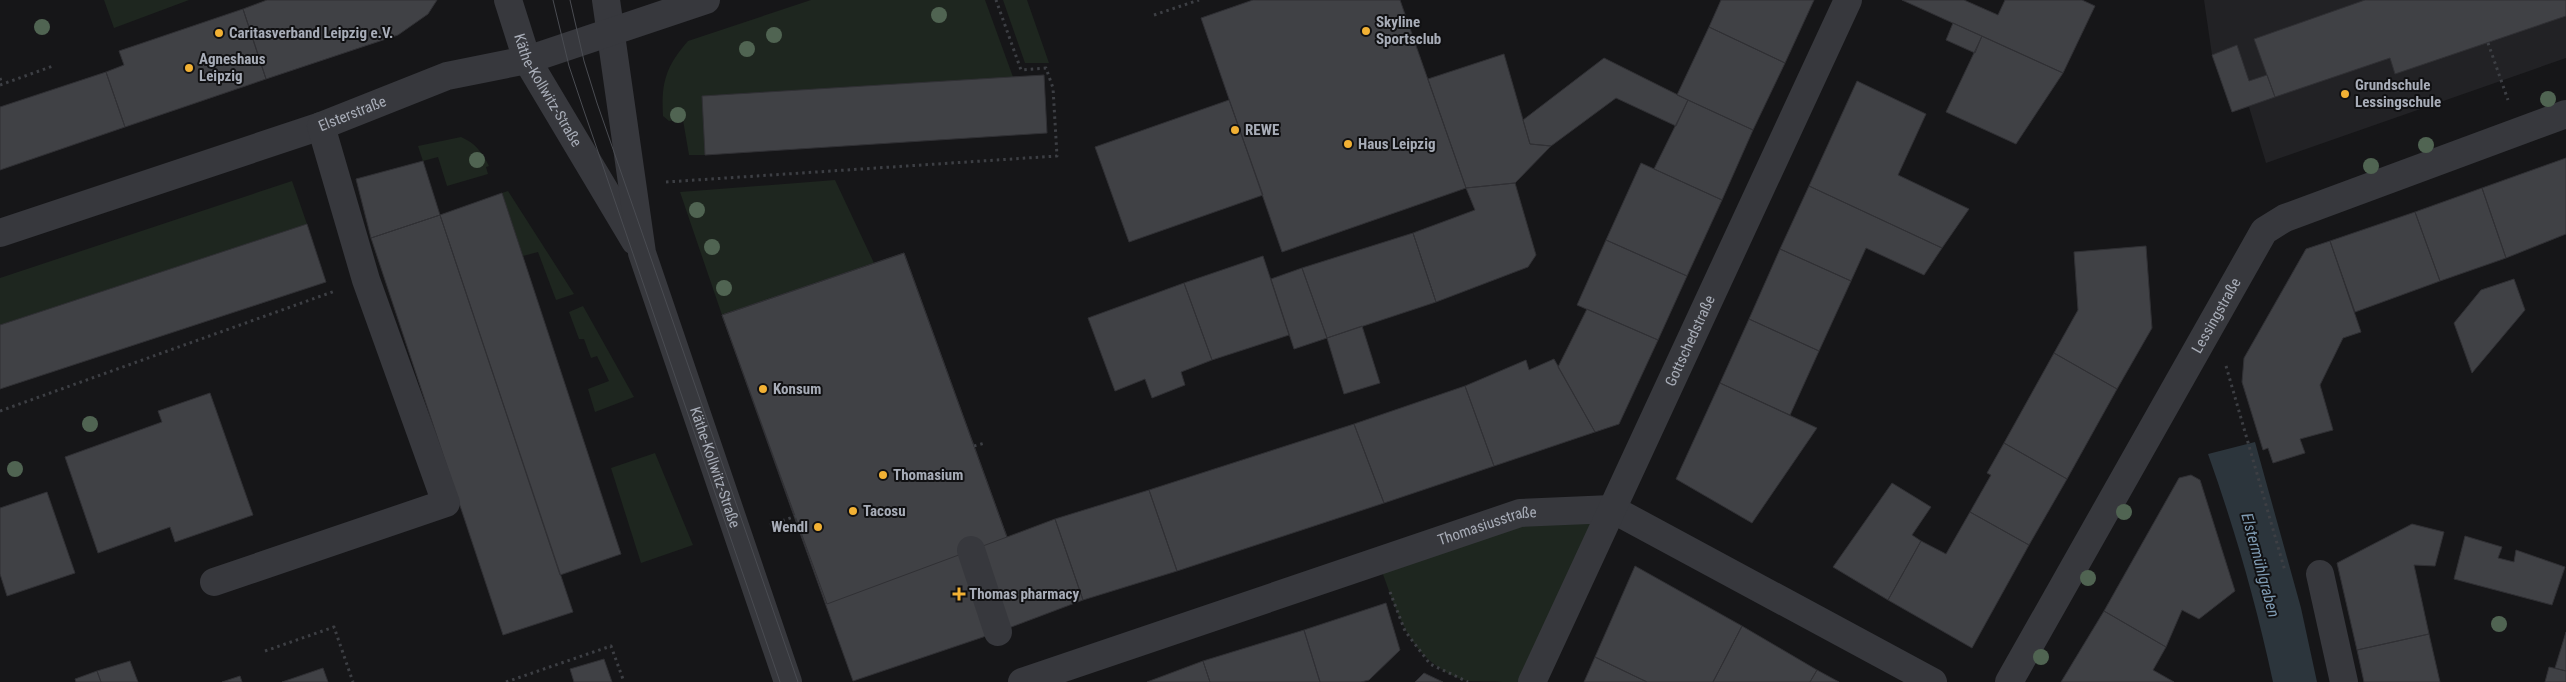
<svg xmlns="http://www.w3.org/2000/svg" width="2566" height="682" font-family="'Roboto Condensed',sans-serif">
<rect width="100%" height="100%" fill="#161618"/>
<path fill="#222225" d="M2204,0H2566V58L2266,163L2249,107L2232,112L2212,55Z"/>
<path fill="#1e261f" d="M104,0H189L114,28Z
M811,0H985L1013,77L702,96L705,155H689L683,120L669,121L663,116C661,83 666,66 688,41Z
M1003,0H1027L1049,63H1025Z
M461,137C475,143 482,152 489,166L486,167L488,174L447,186L438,157L423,161L418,146Z
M835,180L874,263L722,315L680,192Z
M292,181L307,224L0,325V278Z
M508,191L574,294L556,300L538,252L523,256L502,193Z
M583,306L634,397L595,412L588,389L609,381L597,356L591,358L584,339H579L569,312Z
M655,453L693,545L641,563L611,468Z
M1612,509L1532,682C1516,682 1480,682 1467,681C1408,662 1398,613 1378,561L1520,513Z"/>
<path fill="#2c353c" d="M2255,442L2301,608L2317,682H2273C2256,603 2235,530 2208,454Z"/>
<path fill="#404145" stroke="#303034" d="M267,0H437L428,14L398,35L266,79L243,9Z
M1253,0H1400L1466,188L1282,252L1201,18Z
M1721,0H1814L1785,63L1709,27Z
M1902,0H1964L1998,15L2005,0H2082L2095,6L2063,73Z
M2365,0H2566V16L2395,74L2390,58L2275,97L2254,39Z
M243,9L266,79L125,127L106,72L124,65L119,51Z
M1953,23L1982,36L1975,53L1946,40Z
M1709,27L1785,63L1753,130L1677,95Z
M1982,36L2063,73L2016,144L1946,112Z
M2237,45L2249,81L2267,75L2275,97L2232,112L2212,55Z
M1504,54L1530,144L1551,146L1515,183L1466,188L1428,79Z
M1604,58L1688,100L1676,126L1616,98L1551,146L1530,144L1523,120Z
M106,72L125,127L0,170V107Z
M1044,75L1047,133L705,155L702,96Z
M1857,81L1926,114L1898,175L1969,209L1942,248L1809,186Z
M1229,100L1263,195L1129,242L1095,147Z
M1688,100L1753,130L1722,200L1654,169Z
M2566,158V234L2506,258L2482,188Z
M423,161L440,215L371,238L356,179Z
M1641,163L1722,200L1687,276L1606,240Z
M1515,183L1536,255L1528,267L1436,302L1413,233L1475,210L1466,188Z
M1809,186L1942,248L1924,275L1866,248L1851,281L1780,249Z
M2482,188L2506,258L2440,281L2415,212Z
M502,193L621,554L560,575L440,215Z
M2415,212L2440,281L2355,312L2330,241Z
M440,215L573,612L503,635L371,238Z
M307,224L326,282L0,389V325Z
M1413,233L1436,302L1327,338L1302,268Z
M1606,240L1687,276L1658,340L1577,305Z
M2330,241L2361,332L2343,338L2320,385L2333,430L2300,439L2305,453L2273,463L2268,448L2263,450L2242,382L2244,358L2306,249Z
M2146,246L2152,328L2117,389L2054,353L2078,310L2074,252Z
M1780,249L1851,281L1819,351L1749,319Z
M904,253L1007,537L1055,519L1083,600L998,632L853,681L722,315Z
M904,253L1007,537L827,604L722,315Z
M1263,256L1289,335L1212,360L1184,283Z
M1302,268L1327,338L1294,349L1271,279Z
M2514,279L2525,310L2472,373L2454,323L2481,290Z
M1184,283L1212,360L1181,372L1185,385L1152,398L1145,379L1115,391L1088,318Z
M1587,309L1658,340L1619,424L1595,432L1558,367Z
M1749,319L1819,351L1790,415L1720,383Z
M1362,326L1380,383L1344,394L1327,338Z
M2054,353L2117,389L2067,479L2004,443Z
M1554,359L1595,432L1494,466L1465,386L1526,360L1529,370Z
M1720,383L1817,428L1752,523L1676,479Z
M1465,386L1494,466L1384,503L1354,424Z
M210,393L253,515L175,542L170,527L98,553L65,457L162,422L158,411Z
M1354,424L1384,503L1177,571L1149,490Z
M2004,443L2067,479L2029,545L1970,512L1991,475L1987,473Z
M2191,475L2200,480L2235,591L2199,619L2182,610L2166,647L2104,611L2179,478Z
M1892,483L1931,507L1912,535L1921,541L1888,600L1833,567Z
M1149,490L1177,571L1083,600L1055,519Z
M47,492L75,573L7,596L0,574V508Z
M1970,512L2029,545L1972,648L1888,600L1921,541L1946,554Z
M2412,524L2444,532L2435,566L2414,565L2429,634L2357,650L2337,563Z
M2465,536L2502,547L2498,558L2514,562L2516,550L2565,567L2552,605L2454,579Z
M1635,566L1742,626L1713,682H1647L1595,657Z
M1386,603L1400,650L1369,680L1361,682H1320L1304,630Z
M2104,611L2166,647L2153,670L2174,682H2061Z
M1742,626L1817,670L1810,682H1713Z
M1304,630L1320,682H1210L1203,661Z
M2566,632V671L2555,668Z
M2429,634L2440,682H2364L2357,650Z
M1595,657L1647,682H1584Z
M604,659L612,682H574L570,669Z
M130,661L138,682H101L97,671Z
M1203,661L1210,682H1147Z
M2549,667L2566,671V682H2545Z
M323,668L328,682H282Z
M1817,670L1839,682H1810Z
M97,671L101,682H76L75,679Z
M1424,673L1443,682H1415Z
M240,676L242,682H222Z"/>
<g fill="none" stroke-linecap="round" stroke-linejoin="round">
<path stroke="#3d3f44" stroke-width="3" stroke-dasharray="2.5 4" stroke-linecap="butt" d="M1154,15L1199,0
M2488,43L2508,100
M0,78L2,84
M0,85L53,66
M666,182L1057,156L1053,88L1046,68L1021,70L996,0
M2226,366L2285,571
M0,411L335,291
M974,446L985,443
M770,525L796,516
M1390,592L1405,631L1430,664L1468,682
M265,651L334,627L353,682
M506,682L611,646L624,682"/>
<g stroke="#37383d" stroke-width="28">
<path id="s1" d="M508,0L527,60L635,241"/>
<path id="s2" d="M606,0L642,253L788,682"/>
<path id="s3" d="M0,233L321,126L447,76L527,60L706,0"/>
<path d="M971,550L998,632"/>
<path d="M2320,574L2344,682"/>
<path d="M214,582L446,503L366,280L321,126"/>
<path id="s4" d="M1022,682L1520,513L1612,509L1933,682"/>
<path id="s5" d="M1532,682L1848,0"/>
<path id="s6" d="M2009,682L2264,231L2285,218L2566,114"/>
</g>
<path stroke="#4a4c52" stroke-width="1" d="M553,0L569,66L583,108L780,682
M570,0L584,61L597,103L798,682"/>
</g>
<g fill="#506452">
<circle cx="939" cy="15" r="8"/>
<circle cx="42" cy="27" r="8"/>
<circle cx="774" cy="35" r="8"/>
<circle cx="747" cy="49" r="8"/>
<circle cx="2548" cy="99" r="8"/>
<circle cx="678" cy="115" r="8"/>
<circle cx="2426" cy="145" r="8"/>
<circle cx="477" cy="160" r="8"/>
<circle cx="2371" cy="166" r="8"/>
<circle cx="697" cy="210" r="8"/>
<circle cx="712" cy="247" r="8"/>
<circle cx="724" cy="288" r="8"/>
<circle cx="90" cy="424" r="8"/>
<circle cx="15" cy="469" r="8"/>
<circle cx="2124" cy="512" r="8"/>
<circle cx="2088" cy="578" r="8"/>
<circle cx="2499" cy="624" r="8"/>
<circle cx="2041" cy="657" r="8"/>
</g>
<g fill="#f2b134" stroke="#111113" stroke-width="2">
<circle cx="1366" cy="31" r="5"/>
<circle cx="219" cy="33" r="5"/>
<circle cx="189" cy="68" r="5"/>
<circle cx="2345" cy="94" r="5"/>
<circle cx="1235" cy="130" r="5"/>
<circle cx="1348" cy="144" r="5"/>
<circle cx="763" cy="389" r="5"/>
<circle cx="883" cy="475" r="5"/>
<circle cx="853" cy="511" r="5"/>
<circle cx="818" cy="527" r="5"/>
<path d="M956.5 586.5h5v5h5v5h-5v5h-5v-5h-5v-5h5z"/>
</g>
<g text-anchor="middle" stroke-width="4" stroke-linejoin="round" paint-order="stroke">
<g font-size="15" font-weight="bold" fill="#a8adb8" stroke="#111113" text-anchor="start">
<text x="1376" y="27">Skyline<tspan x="1376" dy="17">Sportsclub</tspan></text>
<text x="229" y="38">Caritasverband Leipzig e.V.</text>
<text x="199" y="64">Agneshaus<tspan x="199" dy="17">Leipzig</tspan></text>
<text x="2355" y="90">Grundschule<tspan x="2355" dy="17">Lessingschule</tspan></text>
<text x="1245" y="135">REWE</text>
<text x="1358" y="149">Haus Leipzig</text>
<text x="773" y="394">Konsum</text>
<text x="893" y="480">Thomasium</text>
<text x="863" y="516">Tacosu</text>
<text x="808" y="532" text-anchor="end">Wendl</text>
<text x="969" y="599">Thomas pharmacy</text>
</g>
<g font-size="15" fill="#a8adb8" stroke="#111113">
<text dy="5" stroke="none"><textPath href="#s1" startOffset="99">Käthe-Kollwitz-Straße</textPath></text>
<text dy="5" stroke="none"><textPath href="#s3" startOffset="372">Elsterstraße</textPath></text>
<text dy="5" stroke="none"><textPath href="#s6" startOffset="421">Lessingstraße</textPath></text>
<text dy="5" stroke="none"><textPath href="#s5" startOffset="376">Gottschedstraße</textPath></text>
<text dy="5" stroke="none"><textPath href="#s2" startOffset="482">Käthe-Kollwitz-Straße</textPath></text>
<text dy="5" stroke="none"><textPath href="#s4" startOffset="491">Thomasiusstraße</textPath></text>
</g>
<g font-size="16" font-style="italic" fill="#7f9bb3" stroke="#111113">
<text transform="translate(2261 565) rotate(75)" y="6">Elstermühlgraben</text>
</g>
</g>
</svg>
